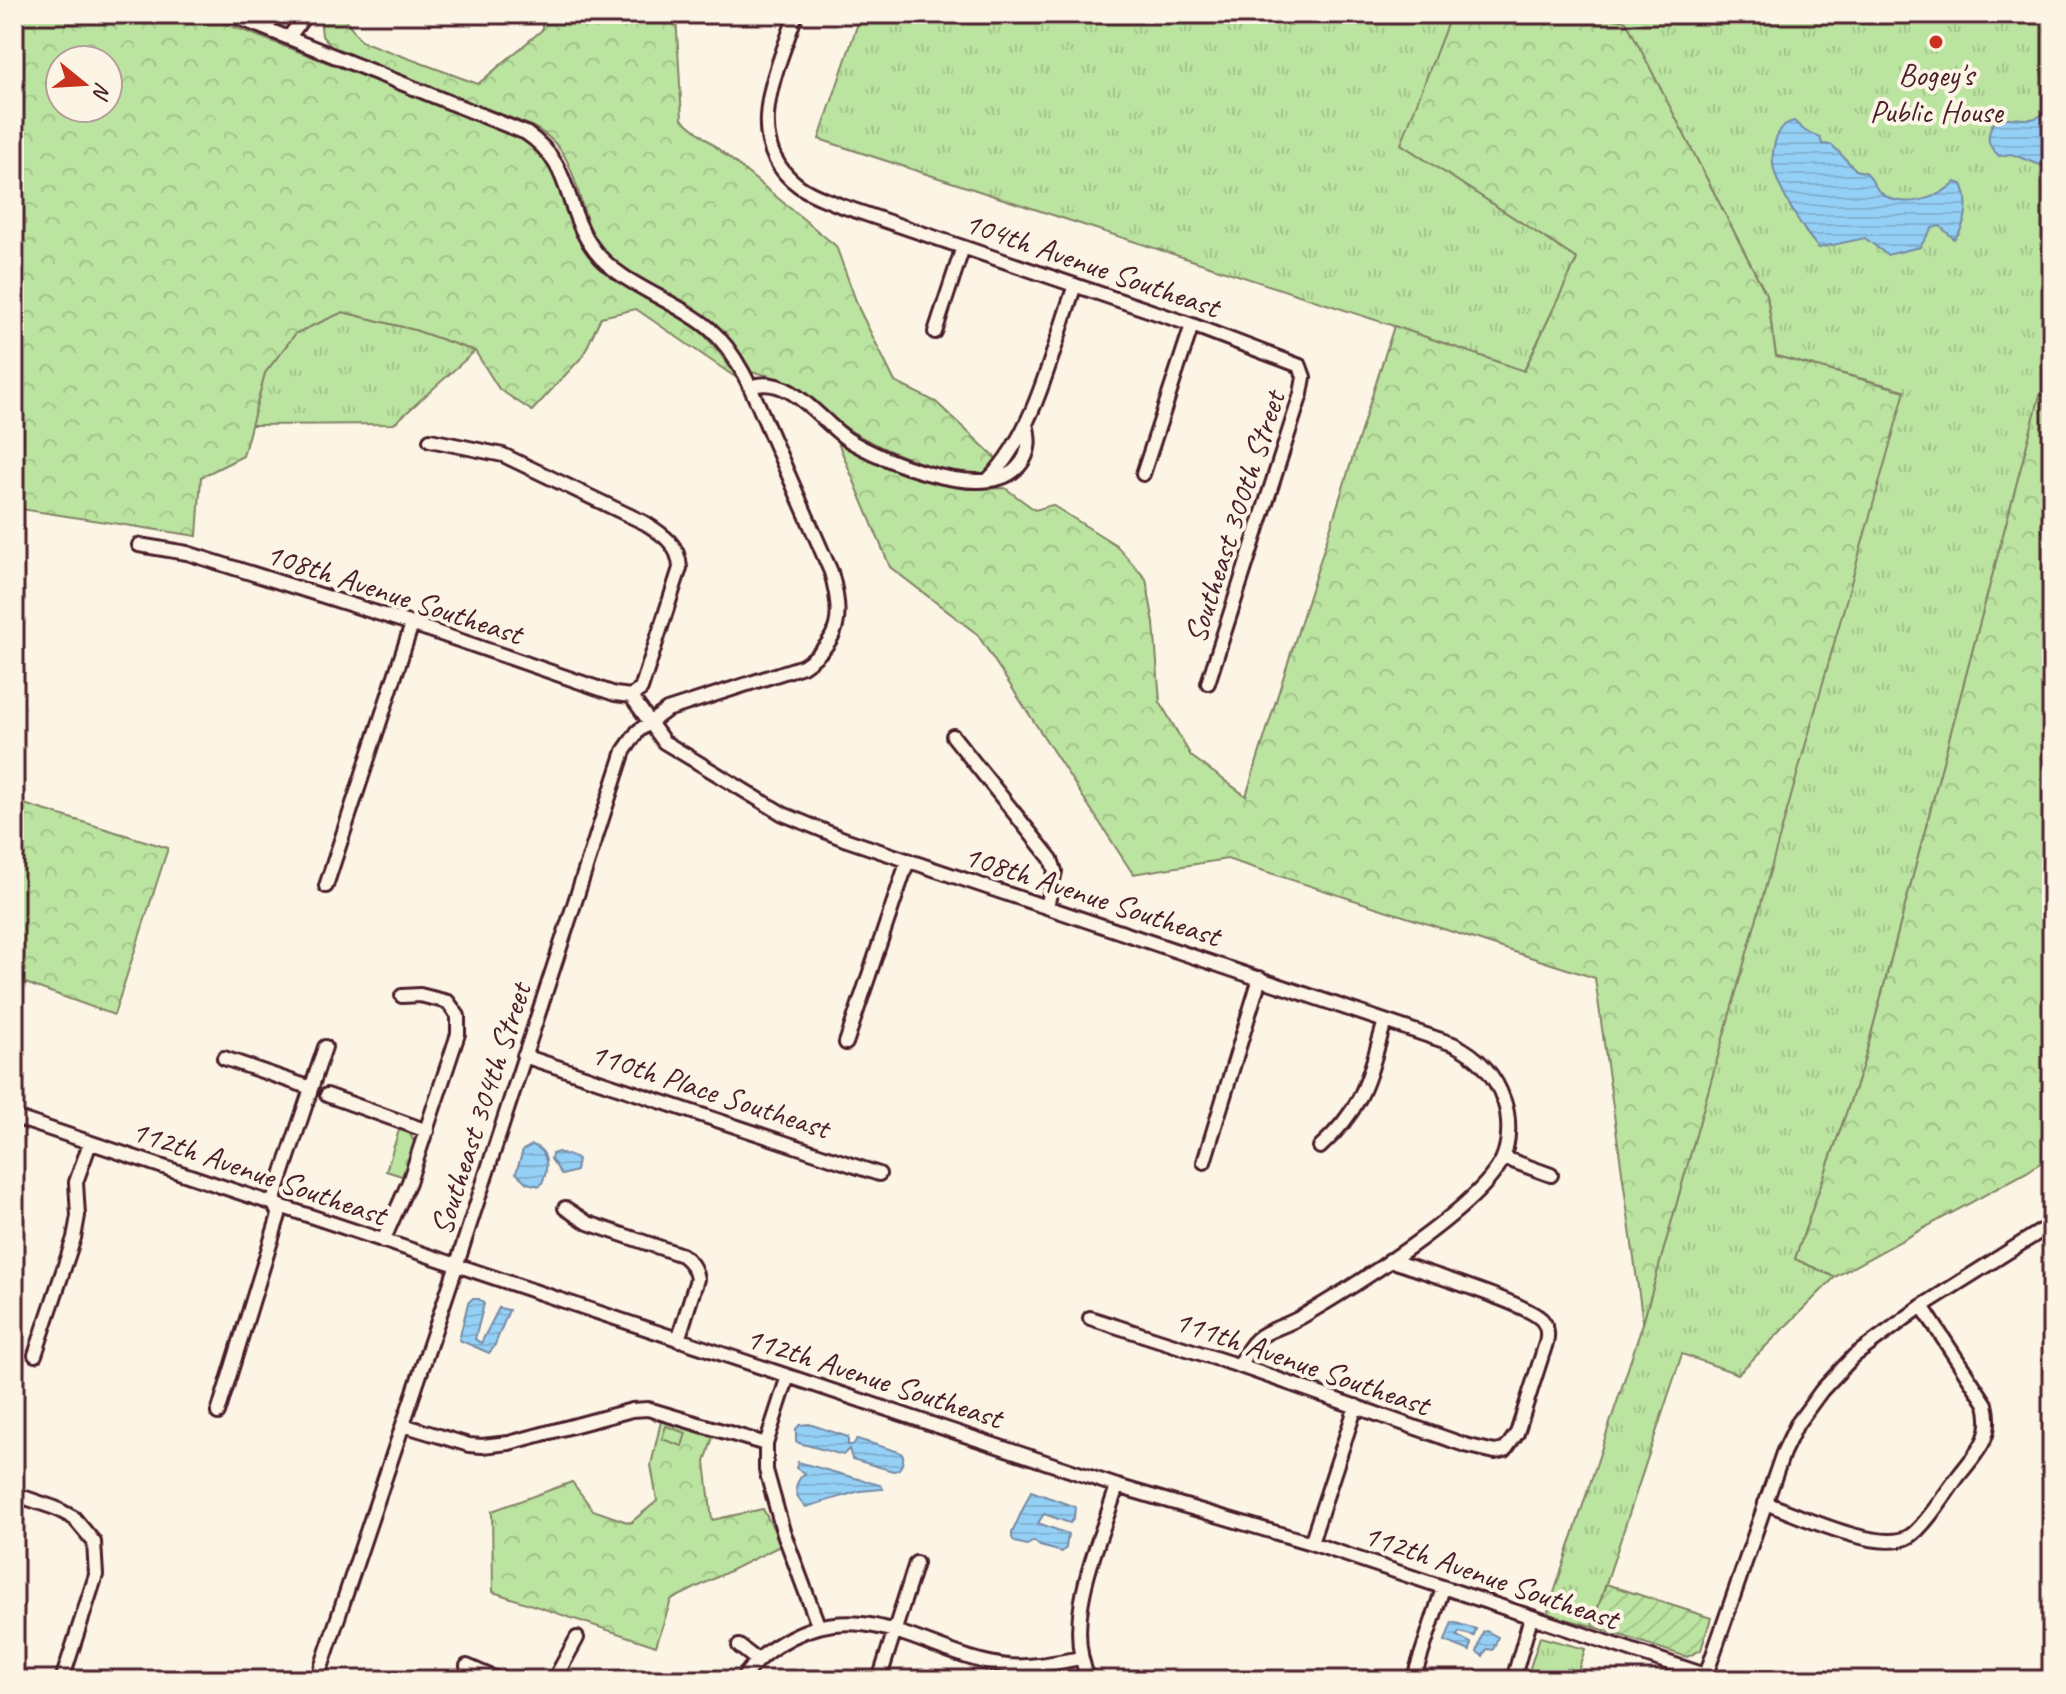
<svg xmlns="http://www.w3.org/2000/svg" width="2066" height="1694" font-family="Caveat,sans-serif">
<defs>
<pattern id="grass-tufts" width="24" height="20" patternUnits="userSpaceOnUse" patternTransform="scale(2)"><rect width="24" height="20" fill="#bbe4a0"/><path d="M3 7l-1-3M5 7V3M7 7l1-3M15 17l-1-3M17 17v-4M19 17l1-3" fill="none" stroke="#a2c38a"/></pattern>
<pattern id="forest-crowns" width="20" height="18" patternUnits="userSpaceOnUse" patternTransform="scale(2)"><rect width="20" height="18" fill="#bbe4a0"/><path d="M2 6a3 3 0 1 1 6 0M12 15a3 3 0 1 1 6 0" fill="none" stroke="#a2c38a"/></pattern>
<pattern id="garden-furrows" width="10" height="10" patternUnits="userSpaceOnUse" patternTransform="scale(2)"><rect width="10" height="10" fill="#bbe4a0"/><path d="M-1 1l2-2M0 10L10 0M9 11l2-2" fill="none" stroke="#a2c38a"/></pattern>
<pattern id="water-rules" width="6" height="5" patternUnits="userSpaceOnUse" patternTransform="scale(2)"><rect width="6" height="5" fill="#94d0f5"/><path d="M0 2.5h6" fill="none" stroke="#81b2d2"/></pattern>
</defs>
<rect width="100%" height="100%" fill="#fcf5e5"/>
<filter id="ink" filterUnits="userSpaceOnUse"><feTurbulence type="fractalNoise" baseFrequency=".0125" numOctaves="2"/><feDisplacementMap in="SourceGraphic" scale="16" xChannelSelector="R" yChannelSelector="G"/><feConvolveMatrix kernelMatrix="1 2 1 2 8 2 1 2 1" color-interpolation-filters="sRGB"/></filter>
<g filter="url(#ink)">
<path fill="url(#grass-tufts)" stroke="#828266" stroke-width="2" d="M861,14H1451L1402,144L1578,258L1524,371L1394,326L819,139Z
M1579,14H2052V395L2040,396L1863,1065L1795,1259L1835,1277L1738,1374L1682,1354L1592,1626L1547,1614L1643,1323L1904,390L1776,356L1767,296L1626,22Z
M343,312L415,330L475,351L394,424L251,425L265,373L296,333Z
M1540,1637L1585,1649L1575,1680H1526Z"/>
<path fill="url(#forest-crowns)" stroke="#828266" stroke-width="2" fill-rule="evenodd" d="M14,14H200L528,139C533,144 540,150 545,156C567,184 563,223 590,255C615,285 654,299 686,320C708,335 723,357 738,379L636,309L601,317L583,356L532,411L499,389L475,351L415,330L343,312L296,333L265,373L243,456L201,477L197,536L14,508ZM60,60H108V108H60Z
M247,14H300C284,33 266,22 247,14Z
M320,14H342L361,41L478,84L542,30V14H676L682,119L836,246L859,309L895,382L936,402L1000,462C993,467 987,473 979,474C946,478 872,445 845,427C813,405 791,375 750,372C741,356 731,341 716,328C682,299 634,287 604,251C569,208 588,151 527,124L334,50L322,36Z
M1451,14H1579L1626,21L1767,296L1776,356L1905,391L1643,1323L1595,978L1227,859L1133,874L977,634L890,567L836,438L872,461L905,475L939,484L970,489L1005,488L1035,510L1052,505L1116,545L1146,579L1154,623L1160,702L1191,756L1246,796L1394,326L1524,371L1577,259L1401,144Z
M2040,395H2052V1155L2027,1172L1835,1277L1795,1259L1863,1065Z
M14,801L168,848L114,1015L14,979Z
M400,1127L410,1134L415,1144L405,1177L386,1171Z
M661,1421L713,1437L705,1462L712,1520L763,1509L782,1545L671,1600L656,1646L493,1592L492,1511L572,1482L593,1510L630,1523L657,1501L651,1465Z"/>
<path fill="url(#garden-furrows)" stroke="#828266" stroke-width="2" d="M1606,1584L1711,1618L1701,1650L1687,1657L1592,1626Z"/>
<path fill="#bbe4a0" stroke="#828266" stroke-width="2" d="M666,1426L686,1433L682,1446L662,1439Z"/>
<path fill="url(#water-rules)" stroke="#7689a4" stroke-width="2" d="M2052,105L2051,169L2011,154L1999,156C1992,149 1987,144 1989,134C1993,110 2014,120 2031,119C2041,118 2047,112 2052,105Z
M1794,121L1805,131L1820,137L1822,144L1832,145L1856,170L1867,173C1871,178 1874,185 1878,190C1898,211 1938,200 1955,182L1962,184C1970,201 1967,226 1954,239L1940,226L1932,228L1920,247L1887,255L1865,238L1819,248C1804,233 1779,190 1774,170C1770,153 1775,125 1794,121Z
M532,1145C550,1150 549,1172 540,1186L527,1183L516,1173L523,1150Z
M558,1152L578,1159L576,1171L562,1175L551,1159L552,1154Z
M472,1299H479L484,1304L475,1339L481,1343L499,1308L509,1310L494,1347L489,1353L459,1340L468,1303Z
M809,1424L848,1437V1445H853L857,1439L899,1452L903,1455C904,1462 901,1471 893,1471L852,1459L849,1449L843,1455L799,1443L796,1441V1429L800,1425Z
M798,1462L880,1485L883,1489L860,1491L806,1507C794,1497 792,1484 805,1473L796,1468Z
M1031,1491L1075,1507L1074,1518L1070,1523L1044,1514L1038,1523L1068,1534L1066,1548L1062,1552L1040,1546L1034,1541L1027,1545L1015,1542L1012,1538V1533Z
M1452,1622L1476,1629L1474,1636L1459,1632L1457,1636L1471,1643L1470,1651L1445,1641Z
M1486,1631L1498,1637L1493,1650L1487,1649L1483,1656L1477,1652L1483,1632Z"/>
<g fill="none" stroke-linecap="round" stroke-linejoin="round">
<g stroke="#4a1f2b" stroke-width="18">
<path id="minor" d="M229,14L526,133C575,166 562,208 595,251C621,285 676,300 710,329C742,357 758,406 775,444C794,487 813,530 831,572C843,615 842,640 803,666L667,710L638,731L624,751L456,1267L317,1680
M796,14C778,69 739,142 799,186C811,195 825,199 839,205L1192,325L1300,366L1304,377L1301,394L1208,683
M289,37L306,14
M935,332L963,247
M750,387C789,372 819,420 847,439C881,461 982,501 1016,469C1029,457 1031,441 1026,424
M430,440L503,455L645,523C664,535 679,545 680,568L641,689L631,696
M1143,474L1192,325
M988,480C1035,433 1053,348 1075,285
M139,545L187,553L412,624L615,694L631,696
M631,696L664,742L783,814L844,839L1453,1044C1478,1056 1495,1074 1504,1101C1510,1118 1510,1143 1502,1160C1478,1209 1353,1287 1303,1316C1270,1335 1256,1327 1240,1366
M953,736L1051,859L1055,871L1047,907
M326,886L412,624
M846,1043L908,860
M524,1056L879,1174
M224,1058L311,1088
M327,1095L427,1131
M14,1117L1117,1486L1311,1543L1720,1680
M1320,1147C1366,1105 1368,1078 1385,1021
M1504,1158L1551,1175
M1204,1162L1260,978
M565,1208L588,1223L682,1255C691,1262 695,1268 697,1279L678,1340
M383,1241L409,1182L458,1034V1016L448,1002L420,995L402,996
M1090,1318L1240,1366L1465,1445L1495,1452L1505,1450L1517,1433L1546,1343C1548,1335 1548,1327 1542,1320C1527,1303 1418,1270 1390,1260
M35,1355L74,1238L78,1216L76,1182L90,1143
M788,1376L766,1444V1470L783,1531L818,1625
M218,1413L279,1215L273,1202L325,1047
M403,1425L469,1445L482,1446L509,1443L632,1410L648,1409L766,1444
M14,1494L55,1508L74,1518L94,1542L96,1575L62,1680
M1765,1503C1797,1514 1881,1555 1910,1536C1925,1527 1948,1489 1960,1474C1979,1450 1994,1436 1986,1404L1922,1306
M1311,1543L1356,1406
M739,1646L757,1660
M467,1666L499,1680
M1706,1675L1783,1453L1797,1424L1822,1390L1854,1356L1922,1306L2052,1224
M554,1680L577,1638
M742,1680C754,1660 771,1648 792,1637C870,1596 933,1658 1008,1666C1032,1668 1058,1662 1081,1658
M879,1680L916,1563
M1089,1680C1061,1620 1099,1545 1117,1486
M1413,1680L1443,1588
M1513,1680L1531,1617"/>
</g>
<use href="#minor" stroke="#fcf5e5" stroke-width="12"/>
</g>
</g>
<circle fill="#c8321e" stroke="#fcf5e5" stroke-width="3" cx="1936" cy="42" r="8"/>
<g text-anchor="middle" stroke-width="8" stroke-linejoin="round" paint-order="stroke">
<g font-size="32" fill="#4a1f2b" stroke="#fcf5e5">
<text x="1936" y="85">Bogey's<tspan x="1936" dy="37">Public House</tspan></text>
</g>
<g font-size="32" fill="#4a1f2b" stroke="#fcf5e5">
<text transform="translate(1092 264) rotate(19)" y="11">104th Avenue Southeast</text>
<text transform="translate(1234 517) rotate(-72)" y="11">Southeast 300th Street</text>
<text transform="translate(394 593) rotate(18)" y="11">108th Avenue Southeast</text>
<text transform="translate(1092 895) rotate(18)" y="11">108th Avenue Southeast</text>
<text transform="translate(710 1090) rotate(18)" y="11">110th Place Southeast</text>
<text transform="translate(480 1109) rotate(-72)" y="11">Southeast 304th Street</text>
<text transform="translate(259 1172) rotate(19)" y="11">112th Avenue Southeast</text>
<text transform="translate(1302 1362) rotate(19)" y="11">111th Avenue Southeast</text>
<text transform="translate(874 1377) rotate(18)" y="11">112th Avenue Southeast</text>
<text transform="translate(1491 1576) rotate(19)" y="11">112th Avenue Southeast</text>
</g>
</g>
<rect width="2066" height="1694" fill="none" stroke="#fcf5e5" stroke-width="48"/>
<rect x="24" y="24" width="2018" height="1646" fill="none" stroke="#4a1f2b" stroke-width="3" filter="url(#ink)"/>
<g transform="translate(84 84) rotate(108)"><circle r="38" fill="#fcf5e5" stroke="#b59f9b" stroke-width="2"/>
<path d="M0-6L14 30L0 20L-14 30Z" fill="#c8321e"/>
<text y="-12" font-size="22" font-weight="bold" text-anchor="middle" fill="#4a1f2b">N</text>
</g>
</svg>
